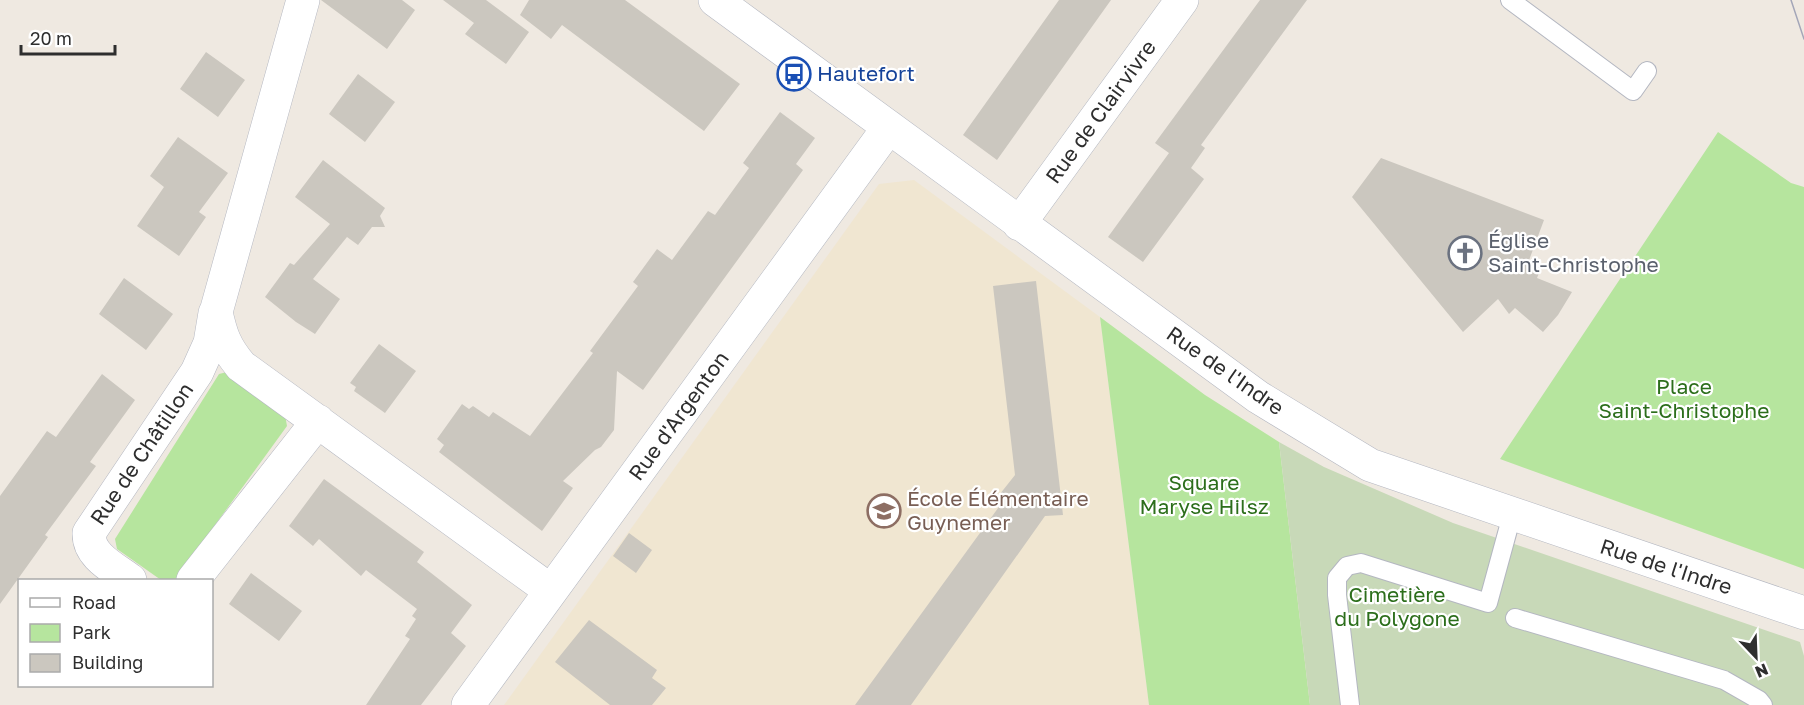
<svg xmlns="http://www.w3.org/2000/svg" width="1804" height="705" font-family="'Golos Text',sans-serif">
<rect width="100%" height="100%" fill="#efe9e1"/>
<path fill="#f0e6d1" d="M914,180L1100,317L1149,705H504L879,184Z"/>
<path fill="#b6e59e" d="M1718,132L1791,183L1804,187V569L1500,459Z
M1100,317L1205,395L1279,442L1310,705H1149Z
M227,372L285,415L287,426L175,580H161L117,549L115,539L219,374Z"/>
<path fill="#c8d9b8" d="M1279,442L1324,467L1453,523L1800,642L1804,656V705H1310Z"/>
<path fill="#cbc7bf" d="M321,0H402L415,10L387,49Z
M443,0H486L529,32L506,64L465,34L474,23Z
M529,0H625L740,84L704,131L562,25L551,39L520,15Z
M1059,0H1111L997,160L963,135Z
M1260,0H1307L1201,145L1205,148L1191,168L1204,179L1143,262L1108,237L1169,153L1155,143Z
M206,52L245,80L218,117L180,89Z
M358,74L395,102L365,142L329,114Z
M780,112L815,138L796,164L803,170L643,390L617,371L614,430L601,447L595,450L563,481L573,488L542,531L439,452L444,445L437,439L462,404L469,409L473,406L489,417L493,412L530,436L593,353L590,351L638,286L633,282L657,249L672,260L708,211L715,215L749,168L743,163Z
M178,137L228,173L199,212L206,217L179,256L137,226L164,187L150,176Z
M1381,158L1544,220L1528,263L1541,268L1537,278L1572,292L1558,315L1543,332L1515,308L1509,314L1498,299L1463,332L1352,197Z
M323,160L385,208L380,216L385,227H372L358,245L347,237L313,279L340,299L315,334L296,322L265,297L290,263L294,265L330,224L295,197Z
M124,278L173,314L146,350L99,314Z
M1036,281L1063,515L1045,516L911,705H855L1001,504L996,499L1015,475L993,286Z
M379,344L416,371L385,413L354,391L356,387L350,383Z
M102,374L135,400L90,462L96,466L45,535L48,537L0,604V496L47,431L56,437Z
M324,479L424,552L417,562L472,605L451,633L466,646L421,705H366L410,639L405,636L416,619L412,616L417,609L366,570L361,576L319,539L313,546L289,526Z
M629,533L652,550L636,573L613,556Z
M251,573L302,611L279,641L229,604Z
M589,620L657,670L652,678L666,688L652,705H610L555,662Z"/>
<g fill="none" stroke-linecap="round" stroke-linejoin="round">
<g stroke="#b4b7c1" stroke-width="20">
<path id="service" d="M1510,0L1633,91L1647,71
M1515,618L1724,680L1759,700L1763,705
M1350,705L1337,595V578L1347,566L1361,563L1488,603L1512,515"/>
</g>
<g stroke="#b4b7c1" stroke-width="34">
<path id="minor" d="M303,0L216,312C221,335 225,347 241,366L551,591
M715,0L1258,397L1370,465L1804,613
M1019,224L1182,0
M130,580C114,568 88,556 89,533L197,372L210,343L215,313
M193,580L318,421
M468,705L889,127"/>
</g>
<use href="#service" stroke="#fff" stroke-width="18"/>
<use href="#minor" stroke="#fff" stroke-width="33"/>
<path stroke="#a3a6b8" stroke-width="1.5" d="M1791,0L1804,39"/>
</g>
<defs>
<g id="bus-ring" transform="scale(1.725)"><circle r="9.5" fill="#fff" stroke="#1a4fb4" stroke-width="1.5"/><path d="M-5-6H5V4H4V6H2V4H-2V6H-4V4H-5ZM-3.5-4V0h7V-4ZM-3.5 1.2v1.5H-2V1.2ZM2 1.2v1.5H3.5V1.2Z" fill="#1a4fb4"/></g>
<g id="church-ring" transform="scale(1.725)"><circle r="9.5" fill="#fff" stroke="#6b7280" stroke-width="1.5"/><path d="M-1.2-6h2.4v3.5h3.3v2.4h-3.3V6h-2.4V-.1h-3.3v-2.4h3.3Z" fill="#6b7280"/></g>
<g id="school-ring" transform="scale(1.725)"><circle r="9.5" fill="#fff" stroke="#8d6e63" stroke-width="1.5"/><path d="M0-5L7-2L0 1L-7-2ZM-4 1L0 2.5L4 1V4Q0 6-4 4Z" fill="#8d6e63"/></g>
</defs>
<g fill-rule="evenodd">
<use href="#bus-ring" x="794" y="74"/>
<use href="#church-ring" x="1465" y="253"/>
<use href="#school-ring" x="884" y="511"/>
</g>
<g text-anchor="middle" stroke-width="4.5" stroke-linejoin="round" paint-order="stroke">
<g font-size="21" fill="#164399" stroke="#fff" text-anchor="start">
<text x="817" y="81">Hautefort</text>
</g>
<g font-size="21" fill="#2e2e2e" stroke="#fff">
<text transform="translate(1101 112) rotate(-54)" y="7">Rue de Clairvivre</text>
<text transform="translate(1225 371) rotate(35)" y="7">Rue de l'Indre</text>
<text transform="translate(679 416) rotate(-54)" y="7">Rue d'Argenton</text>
<text transform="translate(142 454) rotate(-56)" y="7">Rue de Châtillon</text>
<text transform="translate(1666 567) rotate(18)" y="7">Rue de l'Indre</text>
</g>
<g font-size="21" fill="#5b616d" stroke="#fff" text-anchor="start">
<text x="1488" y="248">Église<tspan x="1488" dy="24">Saint-Christophe</tspan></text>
</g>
<g font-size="21" fill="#2c6e1b" stroke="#fff">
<text x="1684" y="394">Place<tspan x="1684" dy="24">Saint-Christophe</tspan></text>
<text x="1204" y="490">Square<tspan x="1204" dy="24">Maryse Hilsz</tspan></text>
<text x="1397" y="602">Cimetière<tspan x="1397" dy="24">du Polygone</tspan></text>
</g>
<g font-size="21" fill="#785e54" stroke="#fff" text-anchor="start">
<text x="907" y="506">École Élémentaire<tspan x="907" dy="24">Guynemer</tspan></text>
</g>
</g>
<rect x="18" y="579" width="195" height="108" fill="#ffffff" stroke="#ababab" stroke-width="1.5"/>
<rect x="30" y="598" width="30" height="9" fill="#ffffff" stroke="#ababab" stroke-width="1.5"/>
<text x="72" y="609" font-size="18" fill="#2e2e2e">Road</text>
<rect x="30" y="624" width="30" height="18" fill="#b6e59e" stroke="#ababab" stroke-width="1.5"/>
<text x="72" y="639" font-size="18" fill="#2e2e2e">Park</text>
<rect x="30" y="654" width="30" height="18" fill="#cbc7bf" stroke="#ababab" stroke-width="1.5"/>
<text x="72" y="669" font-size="18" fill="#2e2e2e">Building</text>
<g transform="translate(1756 657) rotate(157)" stroke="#ffffff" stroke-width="4.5" paint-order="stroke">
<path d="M0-4.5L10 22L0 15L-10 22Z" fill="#2e2e2e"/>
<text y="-9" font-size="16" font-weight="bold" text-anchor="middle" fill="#2e2e2e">N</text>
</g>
<path d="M21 45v9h94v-9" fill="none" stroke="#2e2e2e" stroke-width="3"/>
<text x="30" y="45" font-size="18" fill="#2e2e2e" stroke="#ffffff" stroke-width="4.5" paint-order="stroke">20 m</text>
</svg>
